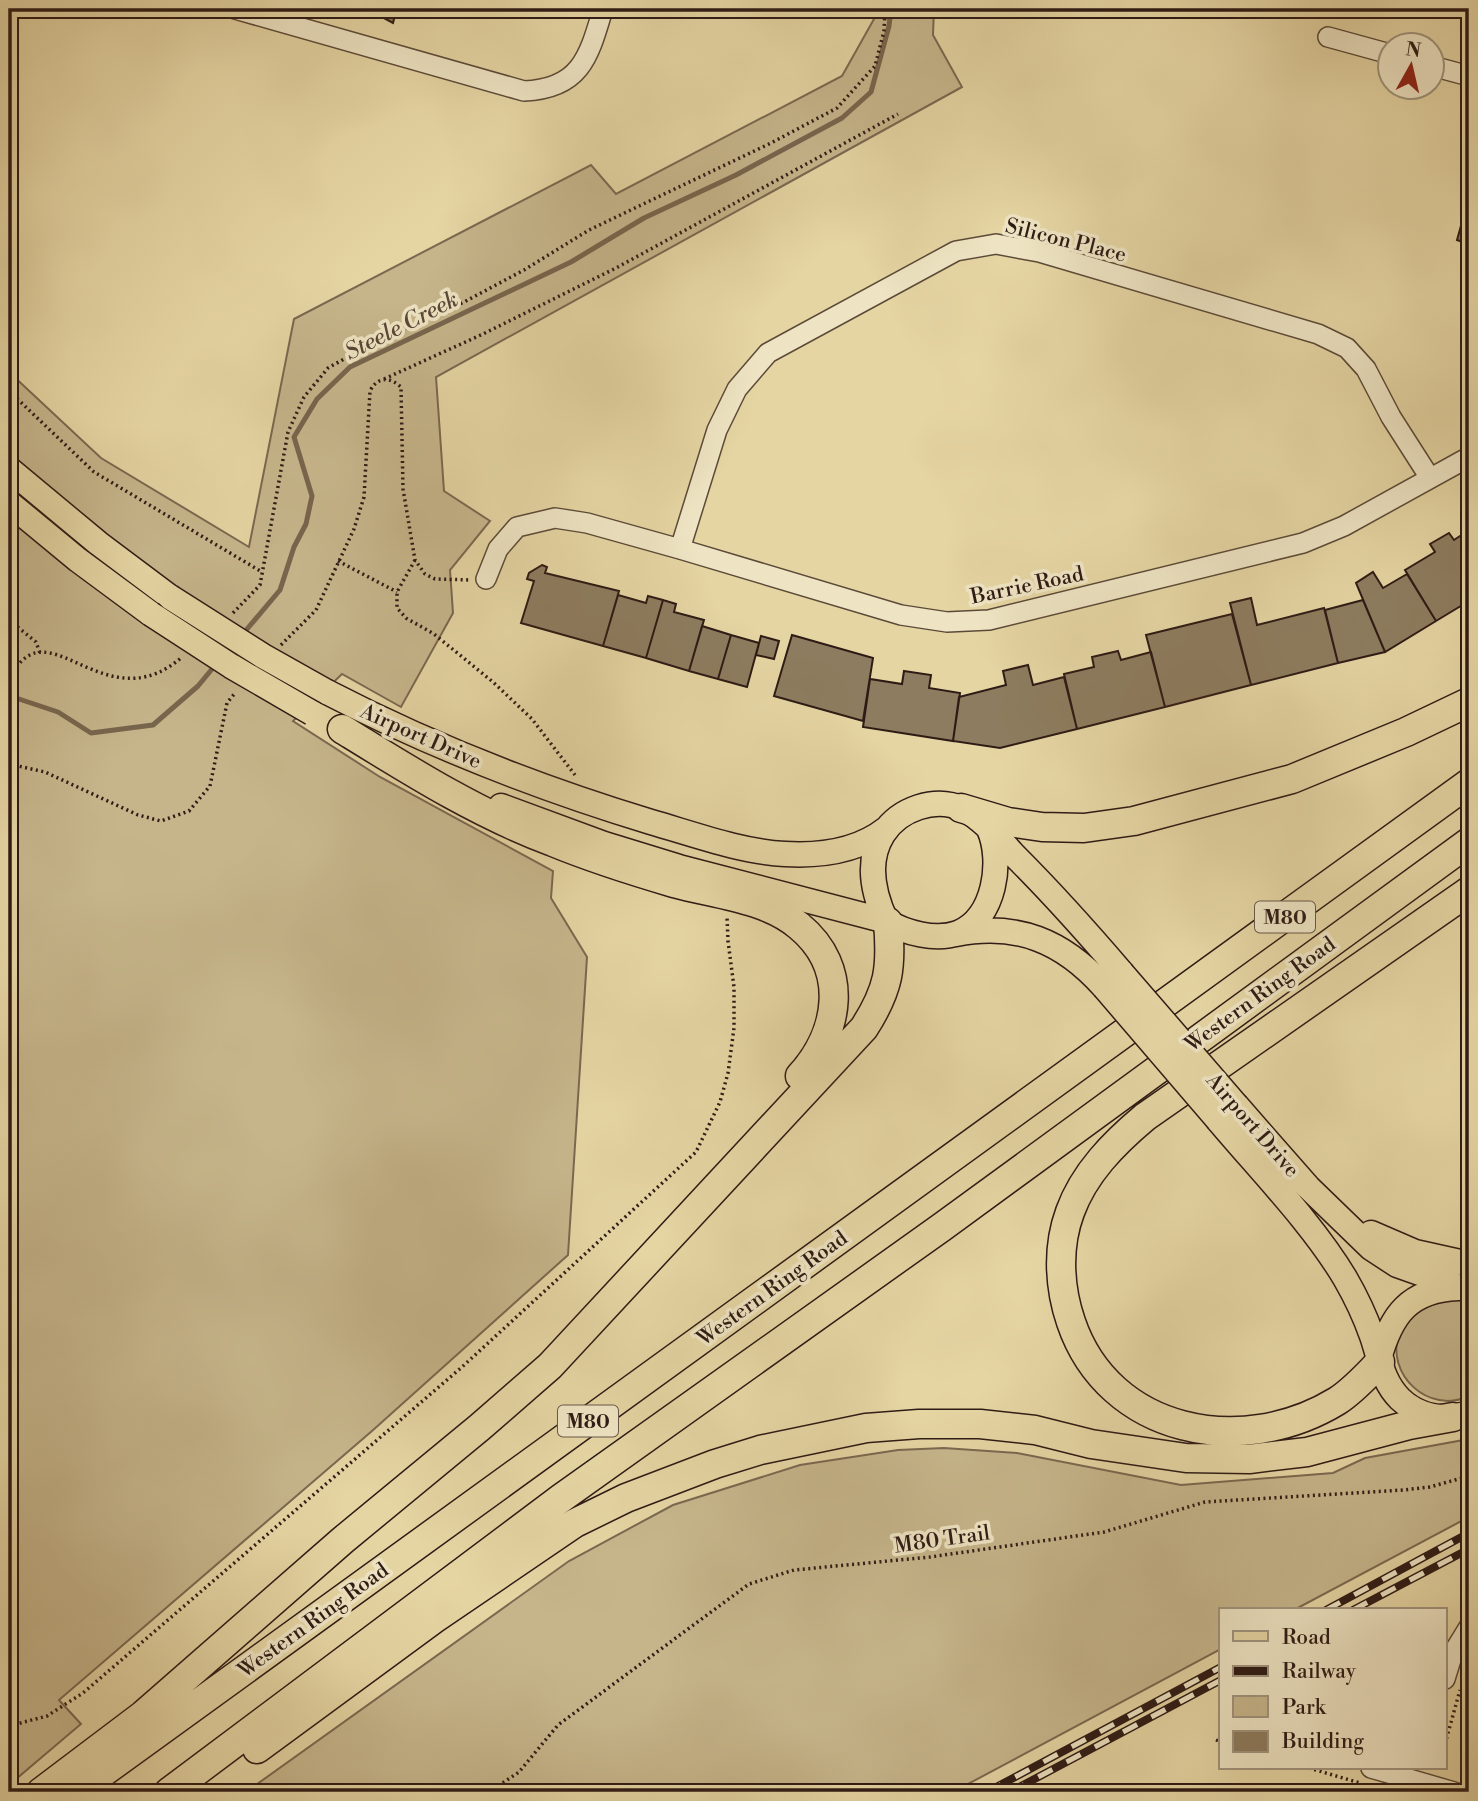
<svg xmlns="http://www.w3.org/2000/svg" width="1478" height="1801" font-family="'Libre Bodoni',serif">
<rect width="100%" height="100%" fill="#e5d5a3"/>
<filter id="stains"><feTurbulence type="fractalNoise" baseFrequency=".00286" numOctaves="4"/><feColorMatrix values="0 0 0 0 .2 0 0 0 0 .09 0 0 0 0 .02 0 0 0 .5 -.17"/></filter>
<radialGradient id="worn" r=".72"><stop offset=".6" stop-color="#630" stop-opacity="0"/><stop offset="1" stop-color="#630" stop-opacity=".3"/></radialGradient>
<path fill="#c6b58b" stroke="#7a6850" stroke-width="2" d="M875,9H934L933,35L962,87L436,377L444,491L490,521L450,570L453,613L401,707L342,674L293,721L380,777L553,871L551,898L587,957L568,1255L372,1431L59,1700L81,1724L9,1785V372L101,458L249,547L294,319L591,165L616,194L842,76L874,19Z
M1458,1299L1469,1303V1396C1429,1415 1385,1375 1399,1333C1402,1323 1416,1312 1423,1304Z
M1469,1439V1517L1294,1610H1221V1649L953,1792H246L569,1561L673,1505L800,1465L898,1450L944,1448L1017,1453L1181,1485L1333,1473L1365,1458Z"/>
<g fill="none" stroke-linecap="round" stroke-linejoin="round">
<path stroke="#77654d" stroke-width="5" d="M242,635L280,590L294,547L306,524L312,496L294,437L317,399L350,367L571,262L644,218L736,175L842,118L871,92L889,26L891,9
M9,699H19L58,712L91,733L153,725L198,686L217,663"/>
</g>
<path fill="#8d7c5f" stroke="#2e1b15" stroke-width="2" d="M365,9H407L405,16L396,11L393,23L380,16L381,13Z
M1469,197V244L1457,240Z
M1469,530V601L1436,621L1405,570L1435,552L1430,544L1449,533L1454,540Z
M542,565L547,567L545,573L619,591L603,646L521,623L534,581L527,579L529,573Z
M1373,572L1383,588L1407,574L1436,621L1385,652L1356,583Z
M618,595L646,603L648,596L663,600L646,658L603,646Z
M1251,598L1257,625L1324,608L1338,663L1251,685L1230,603Z
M663,600L676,604L674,612L704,620L689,671L646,658Z
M1363,600L1385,652L1338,663L1325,610Z
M1232,614L1251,685L1165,707L1146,635Z
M702,626L731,635L718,679L689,671Z
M731,635L759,643L747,687L718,679Z
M792,635L873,658L863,721L774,696Z
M761,636L779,641L774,659L756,655Z
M1118,651L1121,660L1151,652L1165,707L1077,729L1064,674L1094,667L1092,657Z
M1028,665L1033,685L1064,677L1077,729L1000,748L953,741L959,697L1006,685L1003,671Z
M904,671L931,675L929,688L960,693L953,741L863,727L870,679L902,684Z"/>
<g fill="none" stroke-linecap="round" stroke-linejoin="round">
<g stroke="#5c4a38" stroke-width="22">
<path id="minor" d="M235,9L524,91C581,89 589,56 603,9
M1328,37L1390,54
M1432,66L1469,76
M680,549L717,430L737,389L768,353L956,251L996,244L1039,252L1318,334L1347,348L1366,369L1391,417L1430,478
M486,579L498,549L517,527L555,518L587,523L680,549L901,615L947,622L989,620L1303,543L1344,526L1469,457
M1445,1679L1453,1653L1469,1627
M1371,1768L1454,1792"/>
</g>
<g stroke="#2e1b15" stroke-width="27">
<path id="major" d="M9,469L98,543L170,597
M9,503L78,560L151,614
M327,692C431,746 539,788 651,822C693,834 742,852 785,854C820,856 858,851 886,829
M501,806L604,844L679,867L886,921
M989,829C1003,861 995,918 958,933C936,941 905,933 886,921C873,893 866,861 883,834C899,809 935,796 963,809C983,819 999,839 1014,855C1052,893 1087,932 1122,973
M956,934C1017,922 1063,941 1104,987
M1237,1106L1308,1187L1371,1248L1397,1265L1462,1288
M1218,1120C1260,1170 1312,1223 1345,1278C1356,1297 1365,1316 1372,1336C1380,1359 1382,1381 1400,1399C1419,1417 1444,1421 1469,1413
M1371,1233L1415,1252L1469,1264
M1379,1359C1391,1315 1409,1290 1458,1288"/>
</g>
<g stroke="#2e1b15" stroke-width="31">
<path id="highway" d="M342,729C410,771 478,814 553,842C592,858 633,871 674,883C714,894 766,898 799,926C850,968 840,1032 800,1076
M961,808L1008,822L1042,827L1084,828L1134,821L1292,779L1406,732L1469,702
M1380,1362C1366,1376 1353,1391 1337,1401C1242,1459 1109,1434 1071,1322C1059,1287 1057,1247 1070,1212C1084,1173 1114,1143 1145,1117L1469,891
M257,1749L434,1619L575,1523L626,1498L715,1464L760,1450L866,1428L919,1424H980L1035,1430L1091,1444L1186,1458L1249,1459L1307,1452L1409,1425L1453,1417
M41,1792L143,1715L343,1540L480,1427L550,1366L864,1028C889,989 892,968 888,922
M76,1792L1469,783
M169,1792L560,1499L942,1227L1469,842"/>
</g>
<path stroke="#2e1b15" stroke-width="3.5" stroke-dasharray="2 3.5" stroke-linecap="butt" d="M384,379L483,334L616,268L898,114
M9,391L94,472L262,572
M415,560L397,592V608L406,618L434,634L493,682L532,719L575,775
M338,561L397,592
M233,613L260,585L288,432L304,397L328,368L367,346L464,302L524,270L589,230L771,143L837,108L875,66L884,31L885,9
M9,620L36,642L40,653
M281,645L316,610L354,529L364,497L370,391C378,376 390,377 401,387L403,489L415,560L425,574L435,579L471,580
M9,675C15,669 21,660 28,656C63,634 116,715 182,657
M9,764L45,772L138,815L161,821L189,811L210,786L227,703L235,693
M9,1726L47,1716L83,1693L462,1367L696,1152L720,1102L728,1073L734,1028V987L728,941L727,917
M1216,1740L1221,1742
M1445,1744L1460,1690
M1309,1768L1360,1783
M489,1792L519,1772L558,1725L749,1584L794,1570L930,1557L1104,1532L1205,1502L1403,1490L1430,1487L1469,1476"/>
<use href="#minor" stroke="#eee4c3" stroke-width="19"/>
<use href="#major" stroke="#e5d5a3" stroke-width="24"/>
<use href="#highway" stroke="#e5d5a3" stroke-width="28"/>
<g stroke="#2e1b15" stroke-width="8">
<path id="rail" d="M1326,1610L1469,1533
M1353,1610L1469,1549
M987,1792L1221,1667
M1010,1792L1221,1680"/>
</g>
<use href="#rail" stroke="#eee4c3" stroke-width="5" stroke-dasharray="16" stroke-linecap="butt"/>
<g stroke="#2e1b15" stroke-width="27" stroke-linecap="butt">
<path id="major-bridge" d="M170,597L263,656L327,692
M151,614L231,666L312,713
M1122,973L1237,1106
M1104,987L1218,1120"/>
</g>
<use href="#major-bridge" stroke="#e5d5a3" stroke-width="24"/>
</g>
<g text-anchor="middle" stroke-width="7" stroke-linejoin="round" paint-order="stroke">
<g fill="#eee4c3" stroke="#685749" stroke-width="2">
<rect x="1255" y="901.5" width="60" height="31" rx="5"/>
<rect x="558" y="1405.5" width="60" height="31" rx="5"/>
</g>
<g font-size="19" font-weight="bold" fill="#2e1b15">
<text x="1285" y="924">M80</text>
<text x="588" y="1428">M80</text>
</g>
<g font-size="21" fill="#2e1b15" stroke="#eee4c3">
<text transform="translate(1066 240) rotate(14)" y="7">Silicon Place</text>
<text transform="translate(1027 585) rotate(-12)" y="7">Barrie Road</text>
<text transform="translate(421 736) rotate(24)" y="7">Airport Drive</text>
<text transform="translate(1260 994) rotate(-36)" y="7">Western Ring Road</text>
<text transform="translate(1253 1125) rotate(49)" y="7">Airport Drive</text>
<text transform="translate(772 1288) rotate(-36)" y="7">Western Ring Road</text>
<text transform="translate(942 1539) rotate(-8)" y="7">M80 Trail</text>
<text transform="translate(313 1620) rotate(-36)" y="7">Western Ring Road</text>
</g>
<g font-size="23" font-style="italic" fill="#584636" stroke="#eee4c3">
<text transform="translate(401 325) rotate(-27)" y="8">Steele Creek</text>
</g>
</g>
<rect width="1478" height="1801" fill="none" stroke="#e5d5a3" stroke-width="35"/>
<rect x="10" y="10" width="1457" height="1780" fill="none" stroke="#2e1b15" stroke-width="3.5"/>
<rect x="18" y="18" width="1443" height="1766" fill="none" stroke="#2e1b15" stroke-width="2"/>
<rect x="1219" y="1608" width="228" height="161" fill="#eee4c3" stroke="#a1947d" stroke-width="2"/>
<rect x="1233" y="1631" width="35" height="10" fill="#e5d5a3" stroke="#a1947d" stroke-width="2"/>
<text x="1282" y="1644" font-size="21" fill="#2e1b15">Road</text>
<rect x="1233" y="1666" width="35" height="10" fill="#2e1b15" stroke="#a1947d" stroke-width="2"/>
<text x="1282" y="1678" font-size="21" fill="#2e1b15">Railway</text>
<rect x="1233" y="1696" width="35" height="21" fill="#c6b58b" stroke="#a1947d" stroke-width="2"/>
<text x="1282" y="1714" font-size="21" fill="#2e1b15">Park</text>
<rect x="1233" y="1731" width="35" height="21" fill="#8d7c5f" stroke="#a1947d" stroke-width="2"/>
<text x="1282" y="1748" font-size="21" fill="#2e1b15">Building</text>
<g transform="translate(1411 66) rotate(8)"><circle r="33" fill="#eee4c3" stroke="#a1947d" stroke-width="2"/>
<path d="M0-5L12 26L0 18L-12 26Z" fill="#8f2418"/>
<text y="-10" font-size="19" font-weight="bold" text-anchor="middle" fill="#2e1b15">N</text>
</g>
<rect width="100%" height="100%" filter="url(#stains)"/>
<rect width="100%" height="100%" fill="url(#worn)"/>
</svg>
